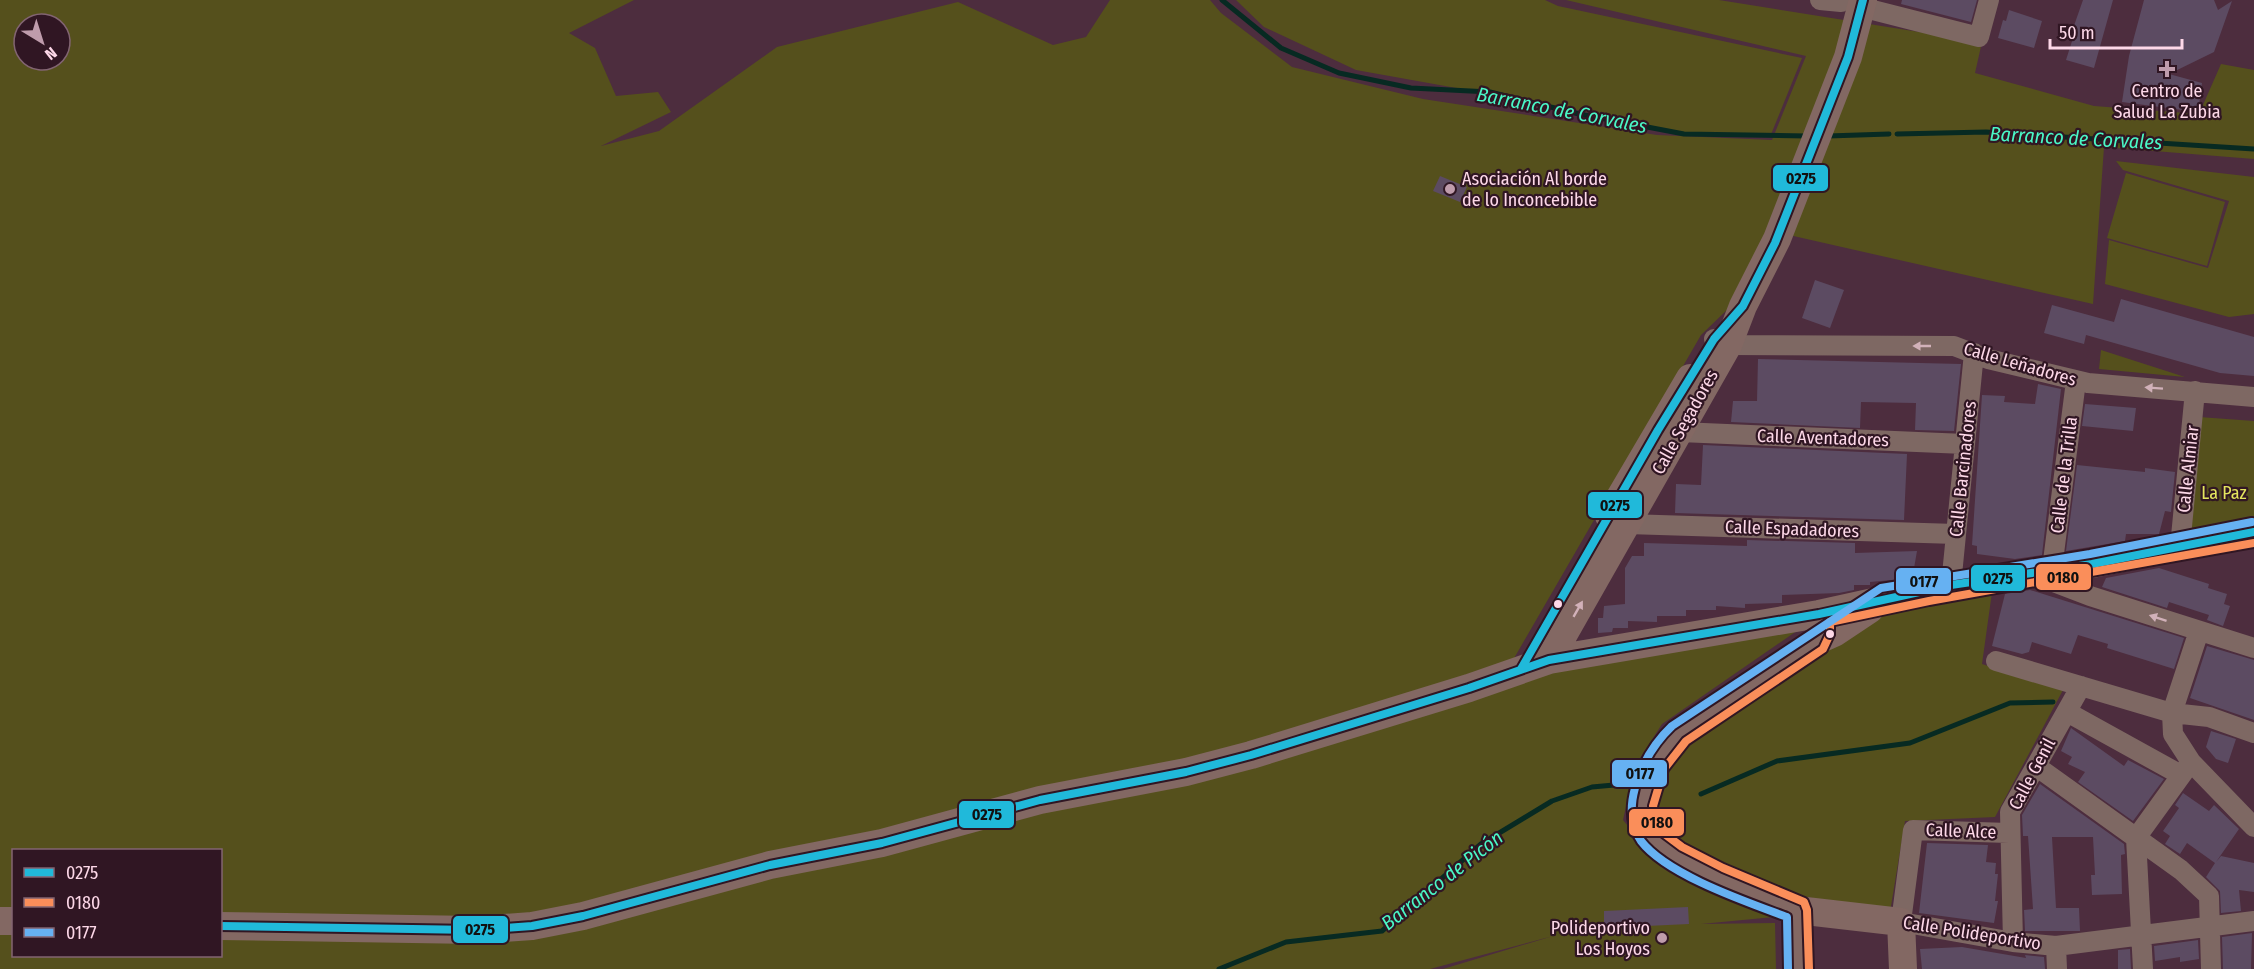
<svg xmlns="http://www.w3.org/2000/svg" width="2254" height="969" font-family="'Fira Sans Condensed',sans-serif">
<rect width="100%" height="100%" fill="#4d2d3e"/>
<path fill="#55501c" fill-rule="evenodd" d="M0,0H634L569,33L595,48L616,96L658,92L671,112L601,146L659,131L777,47L958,2L1053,45L1086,37L1110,0H1210L1221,13L1292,67L1423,99L1657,135L1772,140L1806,56L1566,0H1719L1982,42L1975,73L2094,106L2199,114L2221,64L2254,70V159L2104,147L2093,304L1767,230L1731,306L1701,335L1509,667L1801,628L1662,724L1635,766L1623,820L1640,841L1668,867L1774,917L1701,924L1775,923L1776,969H1443L1553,936L1430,969H0ZM24,24H60V60H24ZM14,850H220V956H14Z
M1236,0H1545L1558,6L1802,58L1770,137L1685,133L1568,108L1356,70L1264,27Z
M2116,161L2254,177V314L2229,317L2105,284L2109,240L2208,268L2229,201L2123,170Z
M2126,173L2225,202L2207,266L2107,238Z
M2101,350L2185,377L2099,369Z
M2199,417L2254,421V519L2190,530Z
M1993,585L1982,664L2063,690L1995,817L1905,821L1890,912L1768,890L1677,841L1659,822L1656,798L1664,770L1695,741L1882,610Z"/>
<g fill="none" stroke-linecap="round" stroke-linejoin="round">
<path stroke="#072a22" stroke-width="5" d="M1222,0L1281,48L1339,73L1411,88L1490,92L1579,114L1684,134L1807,136
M1897,134L1986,132L2254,149
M1828,136L1889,134
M1701,794L1777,761L1910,743L2010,703L2053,702
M1219,969L1286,942L1382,931L1481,844L1552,801L1592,787L1625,784"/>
</g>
<path fill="#5c4b62" d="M1902,0H1977L1971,22L1901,4Z
M2083,0H2113L2094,68L2066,60L2073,38L2070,37Z
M2144,0H2214L2218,10L2232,1L2214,52L2169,74L2202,83L2198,112L2122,102L2129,56Z
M2009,10L2042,21L2034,48L1998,38L2003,20L2006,21Z
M1440,176L1467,187L1460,202L1433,191Z
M1815,280L1844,290L1830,328L1802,318Z
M2121,299L2254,337V376L2220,373L2086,335L2084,344L2044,333L2052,305L2114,322Z
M1758,359L1961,364L1954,431L1915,430L1916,403L1861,402L1860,428L1731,422L1733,401H1757Z
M2038,384L2061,389L2042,555L2015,559L1977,554V546L1972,545L1982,395L2005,396L2004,402L2035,404Z
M2085,404L2136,408L2133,431L2082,426Z
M1703,445L1907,454L1904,520L1675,513L1676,484L1701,485Z
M2077,465L2145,472V468L2175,472L2171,512L2165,511L2159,534H2126L2125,541L2066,551Z
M1747,540L1855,543V553L1917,551L1913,574H1902V579L1870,582V585H1854V590L1839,593L1782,595V603L1745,604V608L1716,606V610H1686V616H1657V622L1628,621V628H1613L1612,632L1598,633V618H1603L1604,606L1625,604V568L1632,556H1644V543L1747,546Z
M2159,568L2209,584L2208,588L2227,594L2224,604L2230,606L2223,626L2207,620L2209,615L2169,602L2167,608L2102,587L2106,578Z
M2030,590L2184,638L2174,669L2107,648L2108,644L2078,635L2071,654L2032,642L2029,652L2022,654L1992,646L2005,594Z
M2207,646L2254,660V720L2190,698Z
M2071,728L2124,766L2128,760L2164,779L2133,821L2078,782L2085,772L2068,764L2072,757L2061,751Z
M2211,731L2236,739L2228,763L2216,759L2206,747Z
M2040,784L2124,844L2125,854L2121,855L2122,894L2092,895L2091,875H2095L2093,837H2052L2056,908H2079L2080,931H2025L2024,910L2033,909L2028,836H2023L2022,815Z
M2183,793L2209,811L2214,805L2239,829L2216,862L2221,856L2254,863V892L2239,890L2241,911L2221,913L2220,891L2206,877L2215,863L2187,843L2180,854L2165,844L2170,836L2163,831L2179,808L2175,805Z
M1927,843L1988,845L1986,862L1996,863L1995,874H1998L1995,901H1998L1994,923L1919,913Z
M1688,907L1689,924L1604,928V911Z
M2252,933L2251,969H2223L2222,937Z
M2198,940L2199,959L2180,962V957L2155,961L2154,946Z
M1962,947L2026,958L2025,955L2044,957L2045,969H1922L1920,949Z
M2130,949L2131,969H2118V950Z"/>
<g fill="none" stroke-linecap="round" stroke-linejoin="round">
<path stroke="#7e6863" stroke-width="20" d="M1820,0L1841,2
M1861,7L1979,37L1989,0
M1714,339L1728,345L1954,346L1988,359L2088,383L2254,397
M1680,432L1965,444
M1627,524L1956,534
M2180,547L2195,391
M2052,569L2076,381
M2035,575L2090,596L2254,648
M1951,585L1974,353
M2199,631L2172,713L2173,734L2191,762L2254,827
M1996,661L2172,713L2209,717L2254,733
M2067,712L2181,775
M2036,766L2181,870L2209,896L2211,969
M2009,833L1913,830L1901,922L2013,942L2056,946L2254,921
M2013,942L2010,812L2081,686
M2056,946L2057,969
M2143,969L2136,838L2191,762"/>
<path stroke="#836863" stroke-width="28" d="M1609,516L1690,378
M1870,609L1834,633L1816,641L1679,733C1645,766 1625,810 1663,848L1763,897L1797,910L1901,922L1903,969
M1549,660L1728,345L1743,306L1777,239L1848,57L1863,0
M1797,910L1799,969
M0,921H14
M220,926L475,930L532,926L583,916L770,865L882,843L1040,800L1186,772L1251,755L1469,688L1549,660L1819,614L1951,585L2092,564L2254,532"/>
<g stroke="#301623" stroke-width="12">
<path id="bus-1" d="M1521,669L1658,430L1714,339L1743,306L1775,243L1848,57L1863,0
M220,926L475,930L532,926L583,916L770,865L882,843L1040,800L1186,772L1251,755L1469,688L1549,660L1819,614L1951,585L2092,564L2254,532"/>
</g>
<g stroke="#301623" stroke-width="12">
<path id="bus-2" d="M1809,969L1807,910L1804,902L1723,868L1682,847L1658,829L1653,806L1664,769L1686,741L1823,649L1830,634V622L1929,601L2254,543"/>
</g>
<g stroke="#301623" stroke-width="12">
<path id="bus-3" d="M1788,969L1787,917C1747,902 1667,875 1641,841C1630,825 1630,806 1635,788C1642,763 1653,744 1672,726L1881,588L2090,554L2252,522"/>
</g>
<use href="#bus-1" stroke="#20b9da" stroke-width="8"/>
<use href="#bus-2" stroke="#fa8e5a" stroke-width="8"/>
<use href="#bus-3" stroke="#66b1f2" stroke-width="8"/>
</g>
<defs><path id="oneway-solid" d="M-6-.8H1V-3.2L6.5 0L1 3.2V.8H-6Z" transform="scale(1.5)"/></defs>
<g fill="#d1b1b9">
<use href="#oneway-solid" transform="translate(1922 346) rotate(-180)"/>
<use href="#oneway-solid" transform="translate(2154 388) rotate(-176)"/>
<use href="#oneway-solid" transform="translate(2158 618) rotate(-162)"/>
</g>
<use fill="#d2b1b9" href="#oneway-solid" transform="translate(1578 609) rotate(-60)"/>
<g fill="#bf9cac" stroke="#301623" stroke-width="2">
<path d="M2164 60h6v6h6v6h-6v6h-6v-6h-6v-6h6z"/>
<circle cx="1450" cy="189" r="6"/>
<circle cx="1662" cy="938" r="6"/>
</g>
<g fill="#fdd8e8" stroke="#301623" stroke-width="2">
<circle cx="1558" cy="604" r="5"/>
<circle cx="1830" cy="634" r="5"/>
</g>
<g text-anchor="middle" stroke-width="4.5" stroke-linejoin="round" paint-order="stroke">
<g font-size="18" fill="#fdd8e8" stroke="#301623">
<text x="2167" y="97">Centro de<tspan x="2167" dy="21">Salud La Zubia</tspan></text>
<text x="1462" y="185" text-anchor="start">Asociación Al borde<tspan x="1462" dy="21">de lo Inconcebible</tspan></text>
<text x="1650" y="934" text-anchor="end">Polideportivo<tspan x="1650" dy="21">Los Hoyos</tspan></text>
</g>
<g font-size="18" fill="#fdd8e8" stroke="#301623">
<text transform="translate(2020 364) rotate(16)" y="6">Calle Leñadores</text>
<text transform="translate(1685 422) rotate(-61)" y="6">Calle Segadores</text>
<text transform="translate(1823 438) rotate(2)" y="6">Calle Aventadores</text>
<text transform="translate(1963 469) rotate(-84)" y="6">Calle Barcinadores</text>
<text transform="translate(2188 469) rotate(-84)" y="6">Calle Almiar</text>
<text transform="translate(2064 475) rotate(-83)" y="6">Calle de la Trilla</text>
<text transform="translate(1792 529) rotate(2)" y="6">Calle Espadadores</text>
<text transform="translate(2032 774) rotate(-62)" y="6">Calle Genil</text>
<text transform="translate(1961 831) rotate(2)" y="6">Calle Alce</text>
<text transform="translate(1972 933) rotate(9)" y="6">Calle Polideportivo</text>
</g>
<g font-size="18" fill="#e4e55e" stroke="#301623">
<text x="2224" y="499">La Paz</text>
</g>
<g font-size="20" font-style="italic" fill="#4af7c6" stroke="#301623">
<text transform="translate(1562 110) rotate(11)" y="7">Barranco de Corvales</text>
<text transform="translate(2076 138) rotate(3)" y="7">Barranco de Corvales</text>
<text transform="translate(1442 880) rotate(-38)" y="7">Barranco de Picón</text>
</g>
</g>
<g stroke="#301623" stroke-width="2">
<rect x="1772" y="164" width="57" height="28" rx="6" fill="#20b9da"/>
<rect x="1587" y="491" width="56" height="28" rx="6" fill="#20b9da"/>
<rect x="2035" y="563" width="57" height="28" rx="6" fill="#fa8e5a"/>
<rect x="1970" y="564" width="56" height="28" rx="6" fill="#20b9da"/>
<rect x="1895" y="567" width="57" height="28" rx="6" fill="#66b1f2"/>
<rect x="1611" y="759" width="57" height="29" rx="6" fill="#66b1f2"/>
<rect x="958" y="800" width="57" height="29" rx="6" fill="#20b9da"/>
<rect x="1628" y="808" width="57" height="29" rx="6" fill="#fa8e5a"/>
<rect x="452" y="915" width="57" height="29" rx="6" fill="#20b9da"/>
</g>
<g font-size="16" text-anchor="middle" font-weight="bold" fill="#111">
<text x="1801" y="184">0275</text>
<text x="1615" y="511">0275</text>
<text x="2063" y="583">0180</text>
<text x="1998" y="584">0275</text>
<text x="1924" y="587">0177</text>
<text x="1640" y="779">0177</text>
<text x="987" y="820">0275</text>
<text x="1657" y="828">0180</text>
<text x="480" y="935">0275</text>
</g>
<rect x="12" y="849" width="210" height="108" fill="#301623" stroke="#826472" stroke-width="1.5"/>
<rect x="24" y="868" width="30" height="9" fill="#20b9da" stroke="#826472" stroke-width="1.5"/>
<text x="66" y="879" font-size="18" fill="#fdd8e8">0275</text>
<rect x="24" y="898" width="30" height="9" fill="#fa8e5a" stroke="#826472" stroke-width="1.5"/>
<text x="66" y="909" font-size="18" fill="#fdd8e8">0180</text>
<rect x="24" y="928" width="30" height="9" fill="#66b1f2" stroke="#826472" stroke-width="1.5"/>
<text x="66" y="939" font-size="18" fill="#fdd8e8">0177</text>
<g transform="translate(42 42) rotate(142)"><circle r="28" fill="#301623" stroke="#826472" stroke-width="1.5"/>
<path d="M0-4.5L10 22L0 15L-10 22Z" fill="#bf9cac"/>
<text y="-9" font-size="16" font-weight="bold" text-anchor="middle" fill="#fdd8e8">N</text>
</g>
<path d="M2050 39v9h132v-9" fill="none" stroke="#fdd8e8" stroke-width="3"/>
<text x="2059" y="39" font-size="18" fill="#fdd8e8" stroke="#301623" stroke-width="4.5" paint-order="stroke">50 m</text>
</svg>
